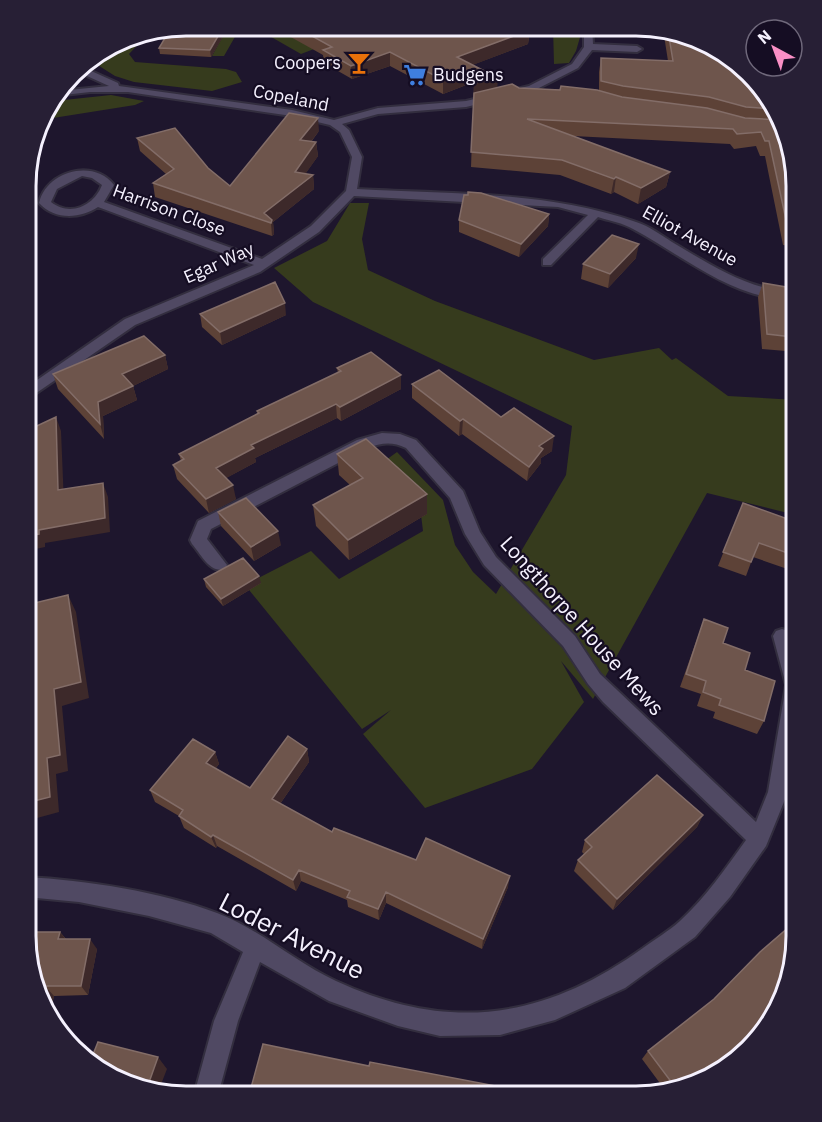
<svg xmlns="http://www.w3.org/2000/svg" width="822" height="1122" font-family="'IBM Plex Sans',sans-serif">
<rect width="100%" height="100%" fill="#1e162d"/>
<path fill="#363b1d" d="M272,26L314,49L301,54L259,30L260,28Z
M228,27L240,28L224,56H212Z
M553,27H583L576,51L569,63L554,64Z
M150,32L129,54L135,62L226,69L236,72L242,82L212,91L134,82L115,76L93,62V58L134,34Z
M111,95L144,101L135,105L53,118L41,123L48,105L64,100Z
M350,203H369L362,239L368,270L435,301L594,360L659,348L672,360L676,358L728,396L796,400V515L707,493L593,699L561,661L584,702L532,769L425,808L363,734L391,710L362,729L245,585L311,551L339,579L423,531L418,490L386,460L397,452L443,500L455,545L473,572L496,594L566,475L572,426L313,302L274,268L327,241Z"/>
<g fill="none" stroke-linecap="round" stroke-linejoin="round">
<g stroke="#332e3f" stroke-width="4">
<path id="minor" d="M584,27H592L593,44L637,46L642,49L637,52L592,50L578,68L535,90L466,107L378,114L342,124L349,130L362,157L357,189C450,194 547,191 636,222C649,226 661,235 672,242C711,265 749,291 796,292V300C735,301 685,257 633,229C623,223 610,221 598,217L551,265H543V259L588,215L558,207L354,196L319,232L260,272L135,325L32,396L26,397L27,387L125,319L254,265L98,207C80,219 54,220 39,203C46,171 94,158 114,185L104,202L262,259L311,226L346,191L352,157L340,132L330,125L292,116L128,92H90L55,96L59,91L109,86L76,71L80,66L118,83L119,86L292,110L334,120L378,108L466,101L529,86L572,64L584,47ZM82,176L92,178L102,185C94,206 70,217 51,202L57,189Z
M382,433L400,434L416,440L463,491L480,532L496,557L575,636L600,674L617,690L756,822L768,792L786,685L773,636L776,631L782,629L788,631L796,656V745L788,792L766,846L730,897L695,937L625,988L555,1020L500,1035L440,1036L398,1026L329,1001L260,962L238,1021L218,1095H194L214,1021L243,952L211,933L149,916L79,902L26,897V877C85,880 162,892 217,913C258,928 296,963 336,981C449,1033 543,1020 643,948C655,939 669,931 680,921C706,897 726,868 746,840L603,702L588,684L563,646L484,565L465,534L450,498L406,448C392,441 381,443 367,448L211,529L207,539L227,565L225,569C210,574 201,554 192,544L190,540L198,521L357,440Z"/>
</g>
<g stroke="#332e3f" stroke-width="4">
<path id="tertiary" d="M76,71L79,73L77,75L67,87H62Z"/>
</g>
<use href="#minor" fill="#504963" fill-rule="evenodd"/>
<use href="#tertiary" fill="#504963" fill-rule="evenodd"/>
</g>
<path fill="#5d4237" d="M186,26H229L211,57L160,54L159,48Z
M271,26H362L369,29L530,30L528,44L472,65L497,87L599,91V72L601,58L668,61L663,29L725,53L780,115L796,186V247L783,245L765,156H760L756,146L734,149L730,144L573,136L670,172L666,187L638,204L614,192L611,194L560,175L471,167L474,82L443,94L390,66L352,79L324,63L323,55Z
M319,131L311,142H316L318,156L305,174L313,175L314,189L273,222L274,234L272,236L155,197L153,183L166,174L140,151L137,138L208,168L230,186Z
M549,214L548,226L519,257L459,232V220Z
M636,258L608,288L581,279L583,264Z
M763,283L792,337L786,351L762,349L758,297Z
M200,314L286,315L222,345L202,327Z
M165,355L168,369L133,386L137,400L103,416L104,439L58,389L53,374Z
M337,368L401,389L341,421L337,418L255,458L256,462L226,478L236,499L209,513L177,479L173,465L181,461L179,454L257,414V411L338,373Z
M412,384L501,417L552,451L541,458V463L527,481L462,434L459,436L412,398Z
M337,454L427,514L349,560L316,526L313,505L350,485L339,475Z
M743,503L796,522V572L753,557L746,576L718,566Z
M218,512L281,545L254,561L221,526Z
M204,579L261,583L223,606L206,587Z
M704,619L745,670L764,721L757,734L713,718L715,712L697,706L701,694L680,687Z
M307,749L309,762L280,804L332,832L416,860L508,887L482,949L386,903L379,920L348,907L347,900L301,881L296,891L217,846L216,848L184,828L179,816L155,802L150,790L215,752L219,764L216,768L250,788Z
M703,815L697,827L613,910L574,871L578,860L584,854L582,852L585,840Z
M60,932L66,939L97,949L88,995L54,996L50,1013H47L42,1007L26,936Z
M648,1051L707,1080L665,1090L642,1059Z"/>
<path fill="#3d292a" d="M224,26H229L211,57L210,50Z
M530,30L528,44L457,71V57Z
M390,52V66L352,79L351,66Z
M475,69L474,82L443,94V80Z
M498,78L497,91L474,97V83Z
M318,118L319,131L302,153L300,140Z
M316,142L318,156L297,186L295,172Z
M670,172L666,187L638,204L641,188Z
M313,175L314,189L273,222L274,234L272,236L271,223L264,213Z
M616,177L614,192L611,194L614,179Z
M549,214L548,226L519,257L521,244Z
M639,244L636,258L608,288L610,274Z
M285,303L286,315L222,345L220,332Z
M165,355L168,369L133,386L137,400L103,416L104,439L100,424L98,402L122,374Z
M401,375V389L341,421L340,407Z
M336,404L337,418L255,458L256,462L219,482L216,468L251,445Z
M56,417L61,431L64,504L58,490Z
M463,419L462,434L459,436L460,421Z
M554,436L552,451L541,458V463L527,481L529,467L539,446Z
M103,483L108,497L110,532L45,543V547L26,551V536L39,530Z
M233,485L236,499L209,513L206,499Z
M427,494V514L349,560L348,540Z
M278,531L281,545L254,561L251,547Z
M259,576L261,583L223,606L221,599Z
M68,595L76,612L89,698L62,706L68,771L56,774L59,812L26,821V803L47,758L54,689Z
M307,749L309,762L275,811L272,799Z
M215,752L219,764L210,775L206,763Z
M703,815L697,827L613,910L617,899Z
M213,835L217,846L216,848L211,837Z
M299,870L301,881L296,891L293,880Z
M510,876L508,887L482,949L483,939Z
M386,892V903L379,920L378,909Z
M60,932L68,942L58,939Z
M90,939L97,949L88,995L81,986Z
M45,986L54,996L50,1013L41,1004Z
M158,1057L167,1069L158,1092L147,1088Z"/>
<path fill="#6e554c" stroke="#836d68" stroke-width="1.5" d="M186,26H224L210,50L159,48L171,28Z
M294,26H362L369,29L378,26L521,27L530,30L457,57L498,78L474,83L475,69L443,80L390,52L351,66L323,50L332,47Z
M668,31L725,53L775,109L746,107L709,97L623,86L601,81V58L673,61Z
M512,84L519,88L560,90L561,86L597,90L622,97L707,108L745,118L781,120L796,186V230L788,229L769,141H765L761,132L737,134L733,129L527,119L670,172L641,188L616,177L614,179L562,160L471,152L474,93Z
M289,113L318,118L300,140L316,142L295,172L313,175L264,213L272,220L271,223L153,183L174,169L137,138L175,128L208,168L230,186Z
M468,192L481,193L549,214L521,244L459,220L464,195H468Z
M612,235L639,244L610,274L583,264Z
M275,282L285,303L220,332L200,314Z
M763,283L786,287L792,337L767,334Z
M144,336L165,355L122,374L133,386L98,402L100,424L53,374Z
M371,352L401,375L340,407L336,404L251,445L254,448L216,468L233,485L206,499L173,465L184,459L179,454L259,413L257,411L341,371L337,368Z
M439,370L501,417L514,408L554,436L539,446L543,449L529,467L463,419L460,421L412,384Z
M56,417L58,490L103,483L105,518L39,530V534L26,536V431Z
M366,439L427,494L348,540L313,505L363,478L337,454Z
M246,498L278,531L251,547L218,512Z
M743,503L796,522V556L759,543L751,562L723,552Z
M243,558L259,576L221,599L204,579Z
M68,595L81,682L54,689L60,755L47,758L50,797L26,803V605Z
M704,619L728,628L723,643L750,653L745,670L775,681L764,721L719,705L721,699L703,692L706,681L686,674Z
M288,736L307,749L272,799L332,832L334,828L416,860L426,838L510,876L483,939L386,892L378,909L347,897L350,891L299,870L293,880L213,835L211,837L179,816L183,810L150,790L193,739L215,752L206,763L250,788Z
M657,775L703,815L617,899L578,860L592,847L585,840Z
M796,921V947L770,1025L707,1080L675,1087L648,1051L714,999L760,952Z
M26,932H60L58,939H90L81,986H45L41,1004L26,936Z
M98,1042L158,1057L147,1088L97,1069L90,1062Z
M263,1044L369,1066L370,1062L548,1096L249,1095Z"/>
<defs>
<g id="bar-bare" transform="scale(1.8)"><path d="M-6-5H6L.8 .8V4.5H3.5V6h-7V4.5H-.8V.8Z" fill="#e8710a" stroke="#150d23" stroke-width="2.5" paint-order="stroke"/></g>
<g id="supermarket-bare" transform="scale(1.8)"><path d="M-6-5.5h2.5l.6 2H6L4.5 2H-2.5L-4.4-4H-6ZM-1.5 3.2a1.3 1.3 0 1 0 .1 0ZM3 3.2a1.3 1.3 0 1 0 .1 0Z" fill="#3f7fe0" stroke="#150d23" stroke-width="2.5" paint-order="stroke"/></g>
</defs>
<g fill-rule="evenodd">
<use href="#bar-bare" x="359" y="63"/>
<use href="#supermarket-bare" x="415" y="75"/>
</g>
<g text-anchor="middle" stroke-width="4.5" stroke-linejoin="round" paint-order="stroke">
<g font-size="18" fill="#f5f1fe" stroke="#150d23" text-anchor="end">
<text x="341" y="69">Coopers</text>
<text x="433" y="81" text-anchor="start">Budgens</text>
</g>
<g font-size="18" fill="#f5f1fe" stroke="#150d23">
<text transform="translate(291 98) rotate(11)" y="6">Copeland</text>
<text transform="translate(169 210) rotate(20)" y="6">Harrison Close</text>
<text transform="translate(690 236) rotate(29)" y="6">Elliot Avenue</text>
<text transform="translate(219 263) rotate(-24)" y="6">Egar Way</text>
</g>
<g font-size="21" fill="#f5f1fe" stroke="#150d23">
<text transform="translate(582 626) rotate(48)" y="7">Longthorpe House Mews</text>
</g>
<g font-size="26" fill="#f5f1fe" stroke="#150d23">
<text transform="translate(292 936) rotate(27)" y="9">Loder Avenue</text>
</g>
</g>
<path d="M0 0H822V1122H0ZM186 36H636A150 150 0 0 1 786 186V936A150 150 0 0 1 636 1086H186A150 150 0 0 1 36 936V186A150 150 0 0 1 186 36Z" fill="#271f35" fill-rule="evenodd"/>
<path fill="none" stroke="#f5f1fe" stroke-width="3" d="M186 36H636A150 150 0 0 1 786 186V936A150 150 0 0 1 636 1086H186A150 150 0 0 1 36 936V186A150 150 0 0 1 186 36Z"/>
<g transform="translate(774 48) rotate(319)"><circle r="28" fill="#150d23" stroke="#6f687b" stroke-width="1.5"/>
<path d="M0-4.5L10 22L0 15L-10 22Z" fill="#fa8fc6"/>
<text y="-9" font-size="16" font-weight="bold" text-anchor="middle" fill="#f5f1fe">N</text>
</g>
</svg>
